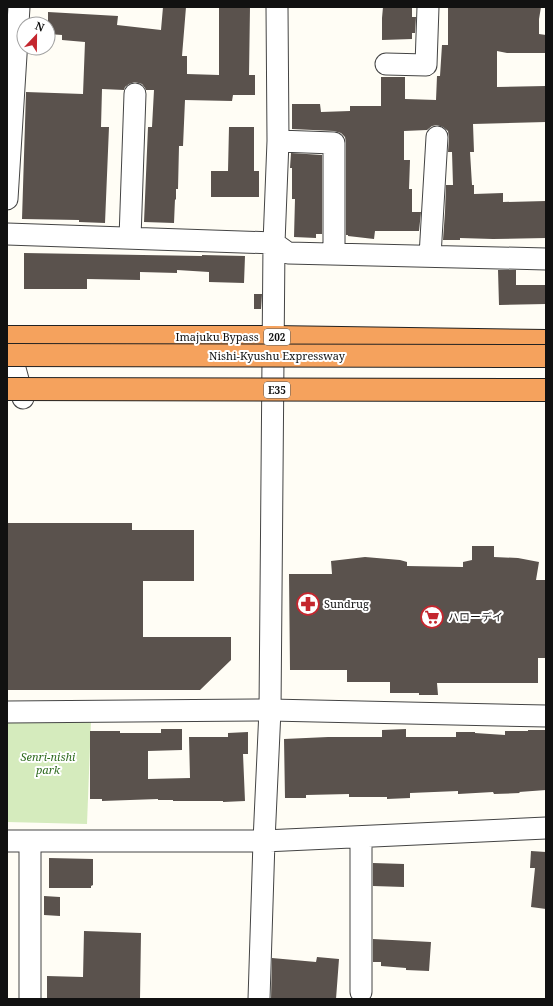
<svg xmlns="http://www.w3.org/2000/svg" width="553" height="1006" font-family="'Noto Serif','Noto Sans JP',serif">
<rect width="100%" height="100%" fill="#fffdf5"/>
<path fill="#d5ebbd" d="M7,721H91L87,824L7,822Z"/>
<path fill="#5a524d" d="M163,7H186L182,56H187V74L219,75V7H250L249,75H255V95H233L232,101L185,100L183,146H179L178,189H176V200L175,199L174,223L144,222L148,127H152L154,90H146L145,88L142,84L135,82L129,84L125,87L124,90L102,89L101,127H109L105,223L79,222V220L22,219L26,92L83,94L85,42L62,40V35L48,34V12L118,16L117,25L161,30Z
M383,7H412V17H416L415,33H412V39L382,40V18Z
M448,7H541L539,19V34L546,35V53H507L497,51V87L546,86V122L473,124L474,152H470L472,185H474V194L503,193V202L546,201V238L493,239L460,238V240H443L445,212L446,185H453L452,152H448L449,138L448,131L443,127L437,125L432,126L427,130L404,131V160H410L409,189H412V212H421L419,231H375L374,239L348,236V235H346V143L345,137L341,133L334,131L292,129V104H320L321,112L350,111V106H381V77H405V99L436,100L437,76H440L442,45H448Z
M229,127H254V171H259V197H211V171H228Z
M291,153L322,155V234H316V238L294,237L295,199H292V168H290Z
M24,253L202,256V255L245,256L244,283L209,282V272L177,270V273L140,272V280L87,279V289H24Z
M498,270H516V285H546V304L499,305Z
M254,294H262L261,309H254Z
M7,523H132V530H194V581H143V637H231V660L200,690H7Z
M472,546H494V557L518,558L539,562L536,580H546V658H538V683H437L438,695H419V693H390V682H347V670H290L289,574H332L331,561L365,557L400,560L407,562V566L463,567V562L472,560Z
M161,729H182V750L148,751V779L190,778L189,737H228V733L248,732V754H243L245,801L223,802V801H173V800H158V799L102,801V799H90V731H120V733H161Z
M406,729V737H456V732H475V733L505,735V731H528V730H546V790L519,792L520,793L494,794L493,792L458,794V791L410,793V798L387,799V797H349V794L306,795V798H285L284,739L328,737H382V730Z
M531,851L546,852V909L531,907L535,868H530Z
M49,858L93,859V885L91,886V888H49Z
M373,863L404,864V887L373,886Z
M44,896L60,897V916L44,915Z
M84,931L141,933L140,999H47V976L83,977Z
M373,939L431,942L429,971L406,970V968L381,966V962H373Z
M317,957L339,959L336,999H271L272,958L316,962Z"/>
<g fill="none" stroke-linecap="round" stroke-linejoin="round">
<g stroke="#444" stroke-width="23">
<path id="street" d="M386,64L426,65L428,7
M278,141L334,143V254
M7,199L19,7
M7,234L274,243L288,253L546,259
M130,238L135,94
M430,256L437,137
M7,339L23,398
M7,712L270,710L546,716
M7,841H264L546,828
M361,992V837
M30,999V841
M259,999L264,841L270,710L274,243L278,141L277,7"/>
</g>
<g stroke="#222" stroke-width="24">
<path id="highway" d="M7,337H274L546,341"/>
</g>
<use href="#street" stroke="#fff" stroke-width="21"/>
<use href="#highway" stroke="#f5a25d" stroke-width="22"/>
<g stroke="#222" stroke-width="24" stroke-linecap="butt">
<path id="highway-bridge" d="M7,355L546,356
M7,389L546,390"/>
</g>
<use href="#highway-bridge" stroke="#f5a25d" stroke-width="22"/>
</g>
<defs>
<g id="pharmacy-ring" transform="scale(1.15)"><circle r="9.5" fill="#fff" stroke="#c4262e" stroke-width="1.5"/><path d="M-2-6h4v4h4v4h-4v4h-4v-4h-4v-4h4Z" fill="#c4262e"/></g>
<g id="supermarket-ring" transform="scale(1.15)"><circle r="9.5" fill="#fff" stroke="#c4262e" stroke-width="1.5"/><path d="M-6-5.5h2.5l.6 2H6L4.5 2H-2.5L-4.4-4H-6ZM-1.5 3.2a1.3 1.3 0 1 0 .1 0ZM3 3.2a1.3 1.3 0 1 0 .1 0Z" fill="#c4262e"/></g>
</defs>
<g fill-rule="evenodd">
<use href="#pharmacy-ring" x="308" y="604"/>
<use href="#supermarket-ring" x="432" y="617"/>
</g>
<g text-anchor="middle" stroke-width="4" stroke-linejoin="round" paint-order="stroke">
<g fill="#fff" stroke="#585858" stroke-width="1">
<rect x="264" y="329" width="26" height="16" rx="3"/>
<rect x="264" y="382" width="26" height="16" rx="3"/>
</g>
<g font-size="10" font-weight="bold" fill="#111">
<text x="277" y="341">202</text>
<text x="277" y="394">E35</text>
</g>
<g font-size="11" fill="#111" stroke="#fff">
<text x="217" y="341">Imajuku Bypass</text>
<text x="277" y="360">Nishi-Kyushu Expressway</text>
</g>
<g font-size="11" fill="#111" stroke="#fff" text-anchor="start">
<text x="324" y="608">Sundrug</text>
<text x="448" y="621">ハローデイ</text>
</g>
<g font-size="11" font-style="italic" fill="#2f6b1f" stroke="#fff">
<text x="48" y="761">Senri-nishi<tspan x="48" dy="13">park</tspan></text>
</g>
</g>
<rect width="553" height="1006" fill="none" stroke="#111111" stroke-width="16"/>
<g transform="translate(36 36) rotate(22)"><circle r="19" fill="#ffffff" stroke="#a0a0a0"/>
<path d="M0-3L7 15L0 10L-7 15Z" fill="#c4262e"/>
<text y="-6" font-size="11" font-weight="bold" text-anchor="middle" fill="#111111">N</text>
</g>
</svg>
